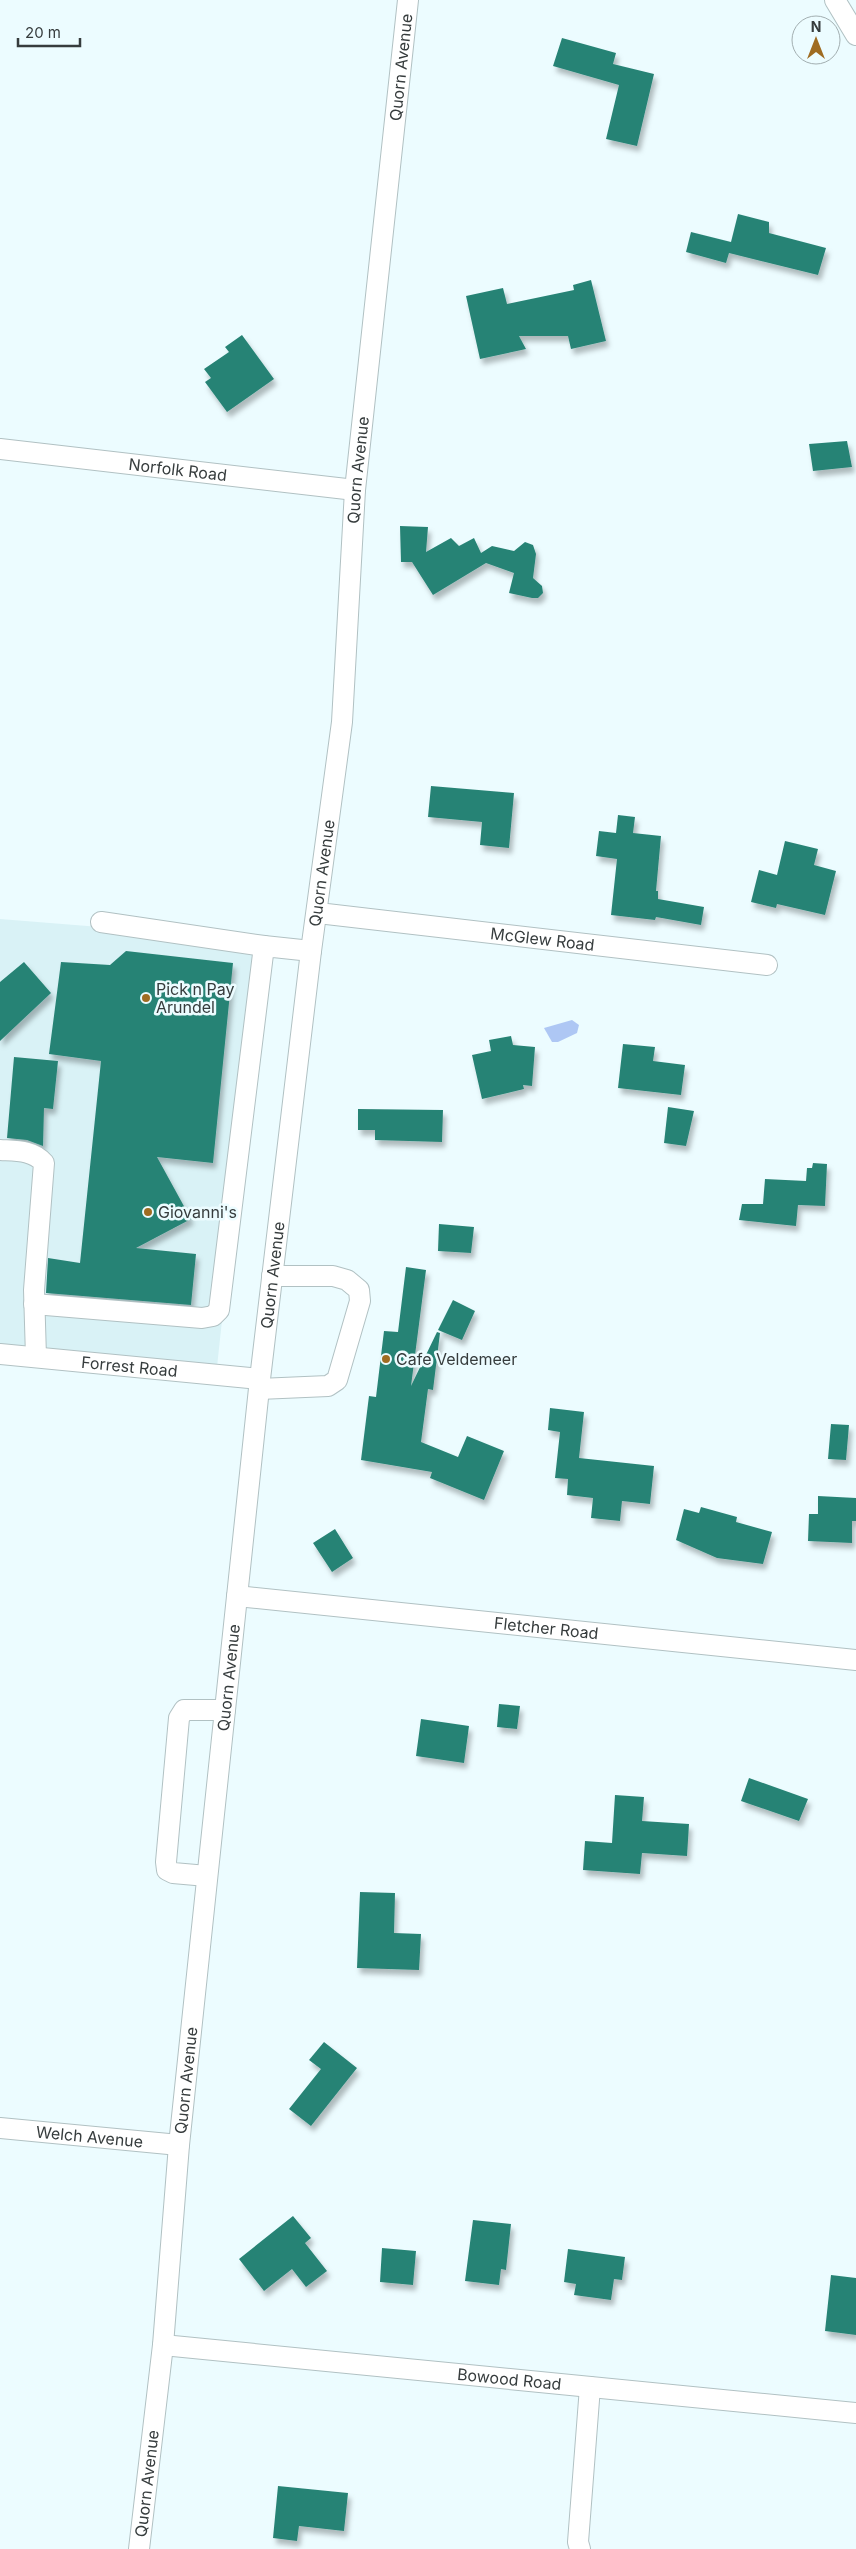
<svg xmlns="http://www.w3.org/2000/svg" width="856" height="2549" font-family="Inter,sans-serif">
<defs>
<filter id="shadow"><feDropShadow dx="3" dy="5.5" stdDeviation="2.5" flood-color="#0004"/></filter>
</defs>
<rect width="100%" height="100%" fill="#ecfcff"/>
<path fill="#d9f2f6" d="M0,919L263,940L217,1367L0,1344Z"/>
<path fill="#aec7f4" d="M572,1020L579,1025L577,1033L558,1042H552L544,1028Z"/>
<path fill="#288375" filter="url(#shadow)" d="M562,38L616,53L613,64L654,74L637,146L606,139L619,85L553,66Z
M738,214L769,222V233L826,248L818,275L729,253L726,263L686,252L691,232L731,242Z
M591,280L606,341L571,349L568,336H519L526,349L480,359L466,296L503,288L507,304L574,290L573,285Z
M242,335L274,379L227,412L205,382L211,378L204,369L229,352L225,347Z
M847,441L852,467L813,471L809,444Z
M400,526L428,527L426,552L451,538L459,546L474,538L481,553L492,546L514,551L525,542L533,545L536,554L533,578L542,586L543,593L538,598H532L509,593L514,573L486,563L433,595L412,562H401Z
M431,786L514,793L509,848L480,845L482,822L428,817Z
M618,815L635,817L633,833L661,836L656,891H658V899L704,907L701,925L656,917L655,920L611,915L617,859L596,856L599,831L616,833Z
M785,841L818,849L814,865L836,871L825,915L777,904L776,908L751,902L759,870L777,875Z
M126,951L233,963L213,1163L157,1157L191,1219L136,1248L196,1254L191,1305L46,1293L48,1258L80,1263L101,1061L49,1054L61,962L110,965Z
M24,962L51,993L0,1041V982Z
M511,1036L513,1045L535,1047L532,1086L523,1085L524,1089L482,1099L472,1055L491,1051L489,1040Z
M623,1044L655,1047L653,1061L685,1065L681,1095L618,1088Z
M14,1057L58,1061L53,1109L44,1108L43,1146L27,1140L7,1138Z
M668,1107L694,1111L686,1146L664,1143Z
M358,1109L443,1110L442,1142L375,1140V1130H358Z
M813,1163L827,1164L825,1206L798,1205L796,1226L739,1220L742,1204H763L765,1179L806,1181L807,1168H812Z
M439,1224L474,1227L471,1253L438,1251Z
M406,1267L426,1270L411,1386L437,1332L440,1333L433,1390L428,1389L421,1442L458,1457L467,1436L504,1451L484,1500L430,1478L432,1472L361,1460L369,1396L376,1397L384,1331L398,1332Z
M453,1300L475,1311L462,1340L438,1330Z
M550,1408L584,1412L579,1458L654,1466L650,1504L622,1501L620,1521L591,1518L593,1498L567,1495L568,1479L555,1478L560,1432L548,1430Z
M831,1424L849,1425L846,1460L828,1459Z
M818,1496L856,1498V1521H852V1543L808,1541L809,1514H818Z
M701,1507L737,1517L736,1522L772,1532L763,1564L717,1558L676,1540L684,1509L699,1513Z
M335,1529L353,1558L332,1572L313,1543Z
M499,1704L520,1706L517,1729L497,1727Z
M421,1719L469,1726L464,1763L416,1756Z
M749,1778L808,1799L799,1821L741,1801Z
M615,1795L644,1797L642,1821L689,1824L687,1856L642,1853L640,1874L583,1870L585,1841L612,1843Z
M360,1892L395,1893L394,1933L421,1934L419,1970L357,1968Z
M324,2042L357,2068L311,2126L289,2109L321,2069L309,2060Z
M293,2216L311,2238L305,2243L327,2271L306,2287L292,2269L264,2291L239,2259Z
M473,2220L511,2224L506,2270L501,2269L499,2285L465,2281Z
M382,2248L416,2251L413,2285L380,2282Z
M568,2249L625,2257L622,2280L614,2279L611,2300L574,2295L576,2284L564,2282Z
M831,2275L856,2278V2335L825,2331Z
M278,2486L348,2493L344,2531L299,2526L297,2541L273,2538Z"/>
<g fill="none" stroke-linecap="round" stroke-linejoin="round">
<g stroke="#b1c1c3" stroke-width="22">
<g id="minor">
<path d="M835,0L856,35"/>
<path id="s1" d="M0,449L355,490"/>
<path id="s2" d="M318,913L767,965"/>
<path d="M101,922L264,946"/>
<path d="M0,1150C16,1151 33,1150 44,1163L34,1290L36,1357"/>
<path d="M34,1304L202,1318L213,1316L219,1310L264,946L311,951"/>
<path id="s3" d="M0,1354L260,1379"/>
<path d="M259,1389L328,1386L337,1380L360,1301L359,1290L347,1280L333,1276H272"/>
<path id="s4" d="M237,1596L856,1660"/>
<path d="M207,1876L173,1873L167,1870L166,1862L179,1718L184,1710H225"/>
<path id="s5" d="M0,2128L179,2145"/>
<path id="s6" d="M163,2345L856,2413"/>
<path id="s7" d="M139,2549L163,2345L179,2145L260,1379L311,951L342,722L355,490L408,0"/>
<path d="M580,2549L578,2542L590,2387"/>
</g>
</g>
<use href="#minor" stroke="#fff" stroke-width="20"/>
</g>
<g fill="#9f6c22" stroke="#ecfcff" stroke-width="2">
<circle cx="146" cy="998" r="5"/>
<circle cx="148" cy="1212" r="5"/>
<circle cx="386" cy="1359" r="5"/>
</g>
<g text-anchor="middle" stroke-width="5" stroke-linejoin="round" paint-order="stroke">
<g font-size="16" fill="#363c3d" stroke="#ecfcff">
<text dy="6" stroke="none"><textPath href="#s7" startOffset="2496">Quorn Avenue</textPath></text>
<text dy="6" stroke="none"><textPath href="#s1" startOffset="179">Norfolk Road</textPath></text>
<text dy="6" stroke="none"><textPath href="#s7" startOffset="2091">Quorn Avenue</textPath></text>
<text dy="6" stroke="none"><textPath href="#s7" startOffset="1686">Quorn Avenue</textPath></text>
<text dy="6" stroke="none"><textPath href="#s2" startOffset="226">McGlew Road</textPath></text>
<text dy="6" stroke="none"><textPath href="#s7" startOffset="1281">Quorn Avenue</textPath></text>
<text dy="6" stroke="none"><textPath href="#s3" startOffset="130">Forrest Road</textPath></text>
<text dy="6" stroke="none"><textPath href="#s4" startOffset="311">Fletcher Road</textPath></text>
<text dy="6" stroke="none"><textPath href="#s7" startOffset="876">Quorn Avenue</textPath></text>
<text dy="6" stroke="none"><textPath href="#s7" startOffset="471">Quorn Avenue</textPath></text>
<text dy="6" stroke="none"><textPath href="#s5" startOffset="90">Welch Avenue</textPath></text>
<text dy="6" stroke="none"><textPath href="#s6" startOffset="348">Bowood Road</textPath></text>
<text dy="6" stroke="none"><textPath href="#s7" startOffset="66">Quorn Avenue</textPath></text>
</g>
<g font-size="16" fill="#363c3d" stroke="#ecfcff" text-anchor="start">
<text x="156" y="995">Pick n Pay<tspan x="156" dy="18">Arundel</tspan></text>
<text x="158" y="1218">Giovanni's</text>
<text x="396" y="1365">Cafe Veldemeer</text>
</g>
</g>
<g transform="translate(816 40)"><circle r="24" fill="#ecfcff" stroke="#a3afb1"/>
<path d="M0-4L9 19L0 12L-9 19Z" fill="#9f6c22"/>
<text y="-8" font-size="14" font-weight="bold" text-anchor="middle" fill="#363c3d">N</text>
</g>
<path d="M18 38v8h62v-8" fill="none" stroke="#363c3d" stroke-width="2.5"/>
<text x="25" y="38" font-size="15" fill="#363c3d" stroke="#ecfcff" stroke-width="4" paint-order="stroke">20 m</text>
</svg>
